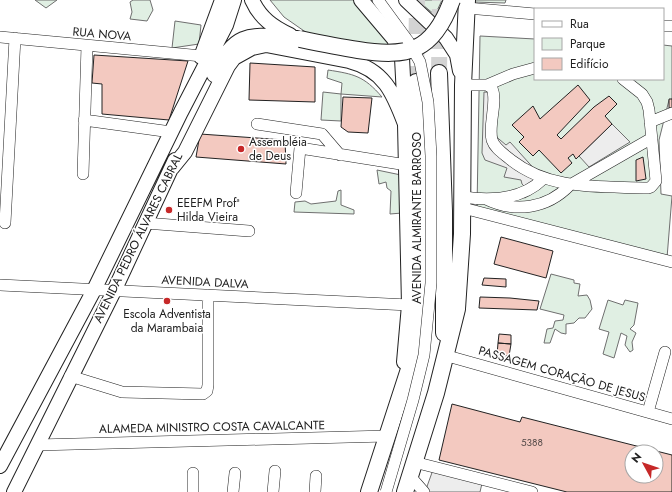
<svg xmlns="http://www.w3.org/2000/svg" width="672" height="492" font-family="Jost,sans-serif">
<rect width="100%" height="100%" fill="#fff"/>
<path fill="#e0efe3" stroke="#6f6f6f" d="M35,0H57L46,8Z
M133,0H150L153,10L147,21L130,19L132,12L130,2Z
M270,0H356L388,43L389,49L307,33L284,17Z
M417,0H442L435,15Z
M473,0H506L505,3L473,2Z
M175,21L201,25L199,44L172,48Z
M480,36L535,39V79H663V45L672,46V99L669,100L659,140L661,194L672,196L667,258L477,208Z
M328,70C354,74 364,76 382,97L341,94V121L321,120L323,92L341,94L342,83L327,78Z
M377,170L401,175L402,213L390,214L391,191L387,188L386,182L379,184Z
M341,190V205L354,210V214L294,212L295,202L305,201L311,204L336,201L338,191Z
M551,274L574,280V283L580,284L578,296L587,295L590,300L592,309L585,318H579L574,323L566,324V334L561,333L555,329L550,343H544L547,329L553,328L555,321L563,320L564,315L540,309Z
M608,300L623,305L625,300L638,303L634,325L630,329L636,333L632,342L633,350L630,352L625,345L627,336L621,333L614,358L603,354L609,332L599,329Z"/>
<path fill="#ededed" stroke="#6f6f6f" d="M484,92L498,93L493,134L506,145L510,142L538,173V188L525,198L523,197L524,186L522,184L521,180L504,177L507,168L485,160L482,153Z
M612,124L630,142L589,167L579,156Z
M434,467L483,479L480,492H425Z"/>
<path fill="#f3c9c0" stroke="#222" fill-rule="evenodd" d="M94,55L188,61L169,120L102,114V84L92,83Z
M250,63L315,67V102L249,100Z
M578,85L590,100L557,135L561,139L594,107L609,96L617,104L605,116L612,124L576,159L573,154L568,158L572,163L561,173L539,150L533,156L519,142L524,137L512,125L533,106L540,119Z
M343,97L372,98L368,133L348,132L341,127Z
M669,99H672V108H669Z
M200,134L285,140L286,164L196,157Z
M643,157L646,179L636,181V160Z
M501,237L553,251L546,278L494,264Z
M484,278L506,279V287L482,285Z
M480,297L510,298L539,301L537,310L479,308Z
M499,334L511,335V344L498,343Z
M498,343L511,344L509,356L497,355Z
M452,404L520,422L522,417L672,455V492H567L439,460ZM632,452H656V476H632Z"/>
<g fill="none" stroke-linecap="round" stroke-linejoin="round">
<path stroke="#d3d3d3" stroke-width="16" stroke-dasharray="16 8" stroke-linecap="butt" d="M439,73L440,0
M416,82L417,0"/>
<g stroke="#222" stroke-width="12">
<path id="minor" d="M378,0L408,41
M467,8L535,14
M663,26H672
M0,37L202,56
M463,85H487L492,88C498,102 488,124 492,140C495,149 504,154 511,160C551,191 599,186 648,188L651,187L656,181L649,110L647,102L642,94L623,79
M487,85L513,74L535,68
M84,120L171,132
M650,122L672,113
M257,124L322,134L340,155
M83,174L87,46
M296,193L300,148L413,166
M463,197C491,201 522,200 543,179
M486,199C515,213 547,209 570,185L652,138
M463,208L672,262
M5,223L15,38
M145,223L249,231
M0,285L409,305
M444,355L672,419
M70,376L122,392L203,394L207,391L208,385V295
M648,412L665,352
M37,445L387,436
M414,462L532,492
M410,476L424,492
M193,492V473
M233,492L235,473
M273,492L275,471
M315,492L316,476"/>
</g>
<g stroke="#222" stroke-width="16">
<path id="major" d="M252,0C260,18 273,27 290,35
M361,0L394,39L402,58L405,116
M406,0L446,38L457,55L460,71
M201,57L222,0
M214,75C235,28 252,35 297,38
M172,168L185,152L228,66L234,58L252,48L266,45L349,61C384,70 393,92 405,124L409,305L404,362
M0,466L94,290L181,112L226,25L234,0
M14,492L114,291L175,160"/>
</g>
<g stroke="#222" stroke-width="18">
<path id="highway" d="M439,73L444,211V333
M369,492L411,363L417,313L419,260L416,82
M405,492L436,393L457,309L462,234L463,85L467,0"/>
</g>
<use href="#minor" stroke="#fff" stroke-width="11"/>
<use href="#major" stroke="#fff" stroke-width="14"/>
<use href="#highway" stroke="#fff" stroke-width="16"/>
<g stroke="#222" stroke-width="12" stroke-linecap="butt">
<path id="minor-bridge" d="M386,492L413,400L424,355L431,283V156L428,102L420,62L408,41"/>
</g>
<g stroke="#222" stroke-width="18" stroke-linecap="butt">
<path id="highway-bridge" d="M300,39C319,43 338,47 358,50C408,58 433,52 452,0"/>
</g>
<use href="#minor-bridge" stroke="#fff" stroke-width="11"/>
<use href="#highway-bridge" stroke="#fff" stroke-width="16"/>
</g>
<g fill="#c62828" stroke="#fff" stroke-width="1.5">
<circle cx="241" cy="149" r="4"/>
<circle cx="169" cy="210" r="4"/>
<circle cx="167" cy="301" r="4"/>
</g>
<g text-anchor="middle" stroke-width="3" stroke-linejoin="round" paint-order="stroke">
<g font-size="10" fill="#564c4a">
<text x="532" y="446">5388</text>
</g>
<g font-size="12" fill="#222" stroke="#fff">
<text transform="translate(102 34) rotate(5)" y="4">RUA NOVA</text>
<text transform="translate(417 218) rotate(-90)" y="4">AVENIDA ALMIRANTE BARROSO</text>
<text transform="translate(138 238) rotate(-64)" y="4">AVENIDA PEDRO ÁLVARES CABRAL</text>
<text transform="translate(205 282) rotate(3)" y="4">AVENIDA DALVA</text>
<text transform="translate(562 374) rotate(16)" y="4">PASSAGEM CORAÇÃO DE JESUS</text>
<text transform="translate(212 427) rotate(-1)" y="4">ALAMEDA MINISTRO COSTA CAVALCANTE</text>
</g>
<g font-size="12" fill="#222" stroke="#fff" text-anchor="start">
<text x="249" y="146">Assembléia<tspan x="249" dy="14">de Deus</tspan></text>
<text x="177" y="207">EEEFM Profª<tspan x="177" dy="14">Hilda Vieira</tspan></text>
<text x="167" y="318" text-anchor="middle">Escola Adventista<tspan x="167" dy="14">da Marambaia</tspan></text>
</g>
</g>
<rect x="534" y="8" width="130" height="72" fill="#ffffff" stroke="#a7a7a7"/>
<rect x="542" y="21" width="20" height="6" fill="#ffffff" stroke="#a7a7a7"/>
<text x="570" y="28" font-size="12" fill="#222222">Rua</text>
<rect x="542" y="38" width="20" height="12" fill="#e0efe3" stroke="#a7a7a7"/>
<text x="570" y="48" font-size="12" fill="#222222">Parque</text>
<rect x="542" y="58" width="20" height="12" fill="#f3c9c0" stroke="#a7a7a7"/>
<text x="570" y="68" font-size="12" fill="#222222">Edifício</text>
<g transform="translate(644 464) rotate(310)"><circle r="19" fill="#ffffff" stroke="#a7a7a7"/>
<path d="M0-3L7 15L0 10L-7 15Z" fill="#c62828"/>
<text y="-6" font-size="11" font-weight="bold" text-anchor="middle" fill="#222222">N</text>
</g>
</svg>
